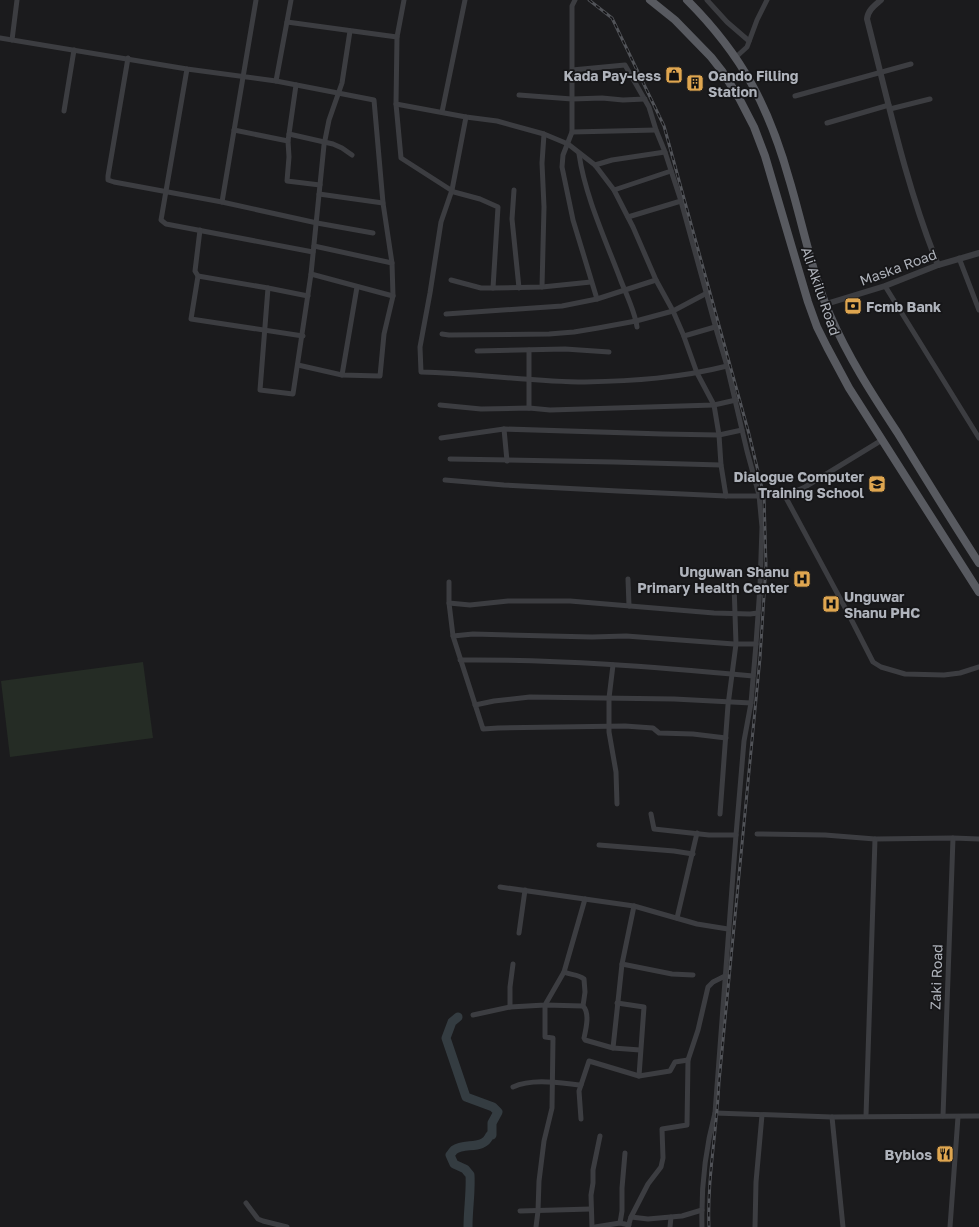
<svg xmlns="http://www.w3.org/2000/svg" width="979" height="1227" viewBox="0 0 979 1227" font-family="'Golos Text',sans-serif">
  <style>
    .green { fill: #252c25 }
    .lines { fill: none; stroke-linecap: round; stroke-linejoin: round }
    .river { stroke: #343c41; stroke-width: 9 }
    .minor { stroke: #3c3d41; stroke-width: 5 }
    .tertiary { stroke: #3c3d41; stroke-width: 6 }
    .primary { stroke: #585a60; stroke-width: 8 }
    .rail-casing { stroke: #515358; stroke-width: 3 }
    .rail { stroke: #161618; stroke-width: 1.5; stroke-dasharray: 4.5; stroke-linecap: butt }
    .labels { text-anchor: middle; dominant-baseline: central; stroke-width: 3.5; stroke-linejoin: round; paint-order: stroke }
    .poi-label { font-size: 14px; font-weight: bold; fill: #afb3bb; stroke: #161618; text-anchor: end }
    .street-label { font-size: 14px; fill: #afb3bb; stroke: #161618 }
  </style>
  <rect width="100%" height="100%" fill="#1b1b1d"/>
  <path class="green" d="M143,662L153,738L10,757L1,681Z"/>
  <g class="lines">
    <path class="river" d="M458,1017L452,1022L446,1038L466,1097L493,1107L498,1112L492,1123V1135H490C483,1151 465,1142 454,1150C452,1152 451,1154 450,1155L454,1164L465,1169L470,1175C471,1192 468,1209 468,1227"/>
    <g class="minor">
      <path d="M404,0L397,37L396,104L401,158L454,192L480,199L498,207L493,288"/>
      <path d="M575,0L572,6V132L563,155L562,167L573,220L597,299"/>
      <path d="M707,0L727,22L749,41"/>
      <path d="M287,22L397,37"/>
      <path d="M0,38L187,69L276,81L374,100L383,203L392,263L393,296L384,334L380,376L342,375L298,365"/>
      <path d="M12,40L17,0"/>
      <path d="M736,57L747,47L757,20L767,0"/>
      <path d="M128,58L108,176V180L114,182L222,202L317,223L373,233"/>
      <path d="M187,69L161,220L166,224L313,252"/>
      <path d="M572,70L625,65L649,107L656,130L665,152L681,201L717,332L727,366L747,451L759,495L762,527L760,586L756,644L751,703L744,741L736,835L715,1113C705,1150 701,1189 702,1227"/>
      <path d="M276,81L291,0"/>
      <path d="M296,85L288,141L289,157L287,181L320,185"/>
      <path d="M519,95L572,99L602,98L623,100L645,99"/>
      <path d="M795,96L911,64"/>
      <path d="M396,104L466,117L497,121L544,134L568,144L595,165L614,190L633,227L656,280L673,311L683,334L697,373L714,405L719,435L721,465L726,496"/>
      <path d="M890,109L930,99"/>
      <path d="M64,111L74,50"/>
      <path d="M442,112L465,0"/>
      <path d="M466,117L452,190L441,222L430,293L420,347L421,372C476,373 530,382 585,382C634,381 680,378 727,366"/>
      <path d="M827,123L889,105"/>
      <path d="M234,130L288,141"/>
      <path d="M572,132L656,130"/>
      <path d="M289,134L333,144L342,148L352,155"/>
      <path d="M579,154C585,196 606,241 621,281C627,296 635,312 637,327"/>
      <path d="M595,165L612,160L665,152"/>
      <path d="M514,190L512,219L519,288"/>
      <path d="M614,190L671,171"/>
      <path d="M319,194L383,203"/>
      <path d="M222,202L256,0"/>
      <path d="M628,217L681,201"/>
      <path d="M200,230L195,271L198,276L191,319L303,336"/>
      <path d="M314,246L392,263"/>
      <path d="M959,258L979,310"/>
      <path d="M311,274L393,296"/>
      <path d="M198,276L268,288L308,296"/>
      <path d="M451,280L481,288H493L542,287L591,282"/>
      <path d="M885,286L979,438"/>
      <path d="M542,287L544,207L542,163L544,134"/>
      <path d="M268,288L260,390L293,394L311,274L324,145L329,120L342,83L350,31"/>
      <path d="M446,314L562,306L597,299L656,280"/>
      <path d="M442,334L449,335L549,334L574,332L598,328L636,321L673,311L707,293"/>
      <path d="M684,336L715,327"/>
      <path d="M529,350V408"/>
      <path d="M477,351L565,349L609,352"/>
      <path d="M342,375L357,287"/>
      <path d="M440,405L481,409L529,408L550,410L714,405L736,400"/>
      <path d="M504,429L507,461"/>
      <path d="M441,438L504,429L663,434L719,435L742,430"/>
      <path d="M450,459L614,462L721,465"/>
      <path d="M445,480L504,485L618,491L726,496H785L805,487L882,440"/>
      <path d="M785,496L849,615L873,662L881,667L905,674L944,675L960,673L979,667"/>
      <path d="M628,579L629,606"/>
      <path d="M449,582V603L453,636L483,729L498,728L625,726L653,728L659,733L693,734L726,738"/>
      <path d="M449,603L470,605L508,601H570L714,613L750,614L758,613"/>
      <path d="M453,636L473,634L592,637L626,636L734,644H756"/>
      <path d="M460,660C558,659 656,667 753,676"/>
      <path d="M613,665L609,698V732L616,772L617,804"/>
      <path d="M475,705L494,701L530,697L674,699L751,703"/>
      <path d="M651,814L654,829L709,835H736"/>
      <path d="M720,814L728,705L736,644L734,584"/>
      <path d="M757,834L825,835L875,839L953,838L979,839"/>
      <path d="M599,845L674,851L693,854"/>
      <path d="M500,887L634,906L697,924L728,929"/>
      <path d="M585,899L564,972C570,975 578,974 584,979L585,992L583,1006C590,1013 586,1029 584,1038L585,1040L613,1048L640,1050"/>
      <path d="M677,918L697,833"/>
      <path d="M519,933L525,890"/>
      <path d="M622,964L672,974L693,975"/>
      <path d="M617,1003L644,1007L639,1076"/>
      <path d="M510,1007V987L513,964"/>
      <path d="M473,1015L510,1007L545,1005L564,972"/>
      <path d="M613,1048L622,964L634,906"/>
      <path d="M513,1087C533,1078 560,1083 581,1085"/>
      <path d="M715,1113L832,1117L979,1116"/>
      <path d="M866,1116L875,839"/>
      <path d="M943,1116L953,838"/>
      <path d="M832,1117L843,1227"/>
      <path d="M581,1119L579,1091L589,1061L639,1076L670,1071L675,1062L688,1060"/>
      <path d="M625,1153L622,1188V1211L620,1223L629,1225"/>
      <path d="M246,1203L258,1219L263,1221L287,1227"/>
      <path d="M520,1211L591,1209"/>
      <path d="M631,1217L648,1219L682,1216L702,1210"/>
      <path d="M536,1227L538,1211L539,1181L544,1141L552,1108L553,1038L545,1037V1005L583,1006"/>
      <path d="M592,1227L591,1195L593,1183V1170L600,1136"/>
      <path d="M595,1227L620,1223"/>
      <path d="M628,1227L631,1217L648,1184L661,1167L663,1158L662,1129L687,1125L688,1060L698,1030L708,987L713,982L725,976"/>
      <path d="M670,1227L671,1217"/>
      <path d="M755,1227L756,1182L762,1115"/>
      <path d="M950,1227L958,1117"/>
    </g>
    <g class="tertiary">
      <path d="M881,0C874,6 868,10 867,19C888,101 906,186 938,265"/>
      <path d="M826,304L885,286L938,265L979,253"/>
    </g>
    <g class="primary">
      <path d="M650,0L675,20L711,57L722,71L739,98L754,127L765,156L808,302L817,327L827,347L849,388L979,592"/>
      <path d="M687,0C743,56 769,107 790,182C803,226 812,273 830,315C848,357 872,394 897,432C924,476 951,520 979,563"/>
    </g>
    <defs>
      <path id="rail" d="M589,0L612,18L664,126L749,434L764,496L766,565L760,658L719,1082C717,1130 707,1178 709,1227"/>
    </defs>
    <use href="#rail" class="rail-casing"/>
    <use href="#rail" class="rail"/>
  </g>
  <defs>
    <symbol id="shop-square" viewBox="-11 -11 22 22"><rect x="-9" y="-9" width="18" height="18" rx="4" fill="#dfa650" stroke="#161618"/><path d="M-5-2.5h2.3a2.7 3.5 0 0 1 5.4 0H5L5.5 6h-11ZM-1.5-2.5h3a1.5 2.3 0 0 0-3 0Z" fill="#111"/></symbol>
    <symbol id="building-square" viewBox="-11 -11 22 22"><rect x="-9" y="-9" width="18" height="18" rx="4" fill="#dfa650" stroke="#161618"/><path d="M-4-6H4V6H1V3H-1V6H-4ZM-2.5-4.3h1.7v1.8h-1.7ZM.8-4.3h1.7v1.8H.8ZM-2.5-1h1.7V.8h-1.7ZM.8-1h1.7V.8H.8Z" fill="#111"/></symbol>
    <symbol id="bank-square" viewBox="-11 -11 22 22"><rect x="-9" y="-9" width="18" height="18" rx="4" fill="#dfa650" stroke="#161618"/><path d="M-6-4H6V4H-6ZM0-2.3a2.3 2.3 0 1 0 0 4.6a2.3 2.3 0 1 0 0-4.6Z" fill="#111"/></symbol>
    <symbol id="university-square" viewBox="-11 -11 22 22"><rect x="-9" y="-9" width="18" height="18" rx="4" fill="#dfa650" stroke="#161618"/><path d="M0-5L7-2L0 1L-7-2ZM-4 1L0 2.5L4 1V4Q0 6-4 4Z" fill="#111"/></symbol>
    <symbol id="hospital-square" viewBox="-11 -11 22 22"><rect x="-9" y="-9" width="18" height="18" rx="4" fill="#dfa650" stroke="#161618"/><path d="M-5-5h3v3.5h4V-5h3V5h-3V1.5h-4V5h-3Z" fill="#111"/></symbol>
    <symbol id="restaurant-square" viewBox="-11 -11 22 22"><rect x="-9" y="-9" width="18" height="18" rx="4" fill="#dfa650" stroke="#161618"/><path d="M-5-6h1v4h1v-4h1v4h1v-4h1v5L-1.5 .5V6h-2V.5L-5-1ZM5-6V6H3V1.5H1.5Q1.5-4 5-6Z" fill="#111"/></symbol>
  </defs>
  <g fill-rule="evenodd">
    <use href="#shop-square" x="664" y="65" width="20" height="20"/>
    <use href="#building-square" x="685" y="73" width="20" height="20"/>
    <use href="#bank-square" x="843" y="296" width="20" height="20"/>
    <use href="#university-square" x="867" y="474" width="20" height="20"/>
    <use href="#hospital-square" x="792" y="569" width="20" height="20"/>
    <use href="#hospital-square" x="821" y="594" width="20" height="20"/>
    <use href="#restaurant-square" x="935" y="1144" width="20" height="20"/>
  </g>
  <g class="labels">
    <g class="poi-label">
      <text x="661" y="75">Kada Pay-less</text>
      <text x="708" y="75" text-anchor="start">Oando Filling<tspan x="708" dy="16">Station</tspan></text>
      <text x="866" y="306" text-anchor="start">Fcmb Bank</text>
      <text x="864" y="476">Dialogue Computer<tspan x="864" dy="16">Training School</tspan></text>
      <text x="789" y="571">Unguwan Shanu<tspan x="789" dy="16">Primary Health Center</tspan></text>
      <text x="844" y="596" text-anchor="start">Unguwar<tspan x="844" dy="16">Shanu PHC</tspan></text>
      <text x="932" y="1154">Byblos</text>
    </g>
    <g class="street-label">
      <text transform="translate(898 267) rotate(-20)">Maska Road</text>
      <text transform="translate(821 291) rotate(71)">Ali Akilu Road</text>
      <text transform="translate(936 977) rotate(-88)">Zaki Road</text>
    </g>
  </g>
</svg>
